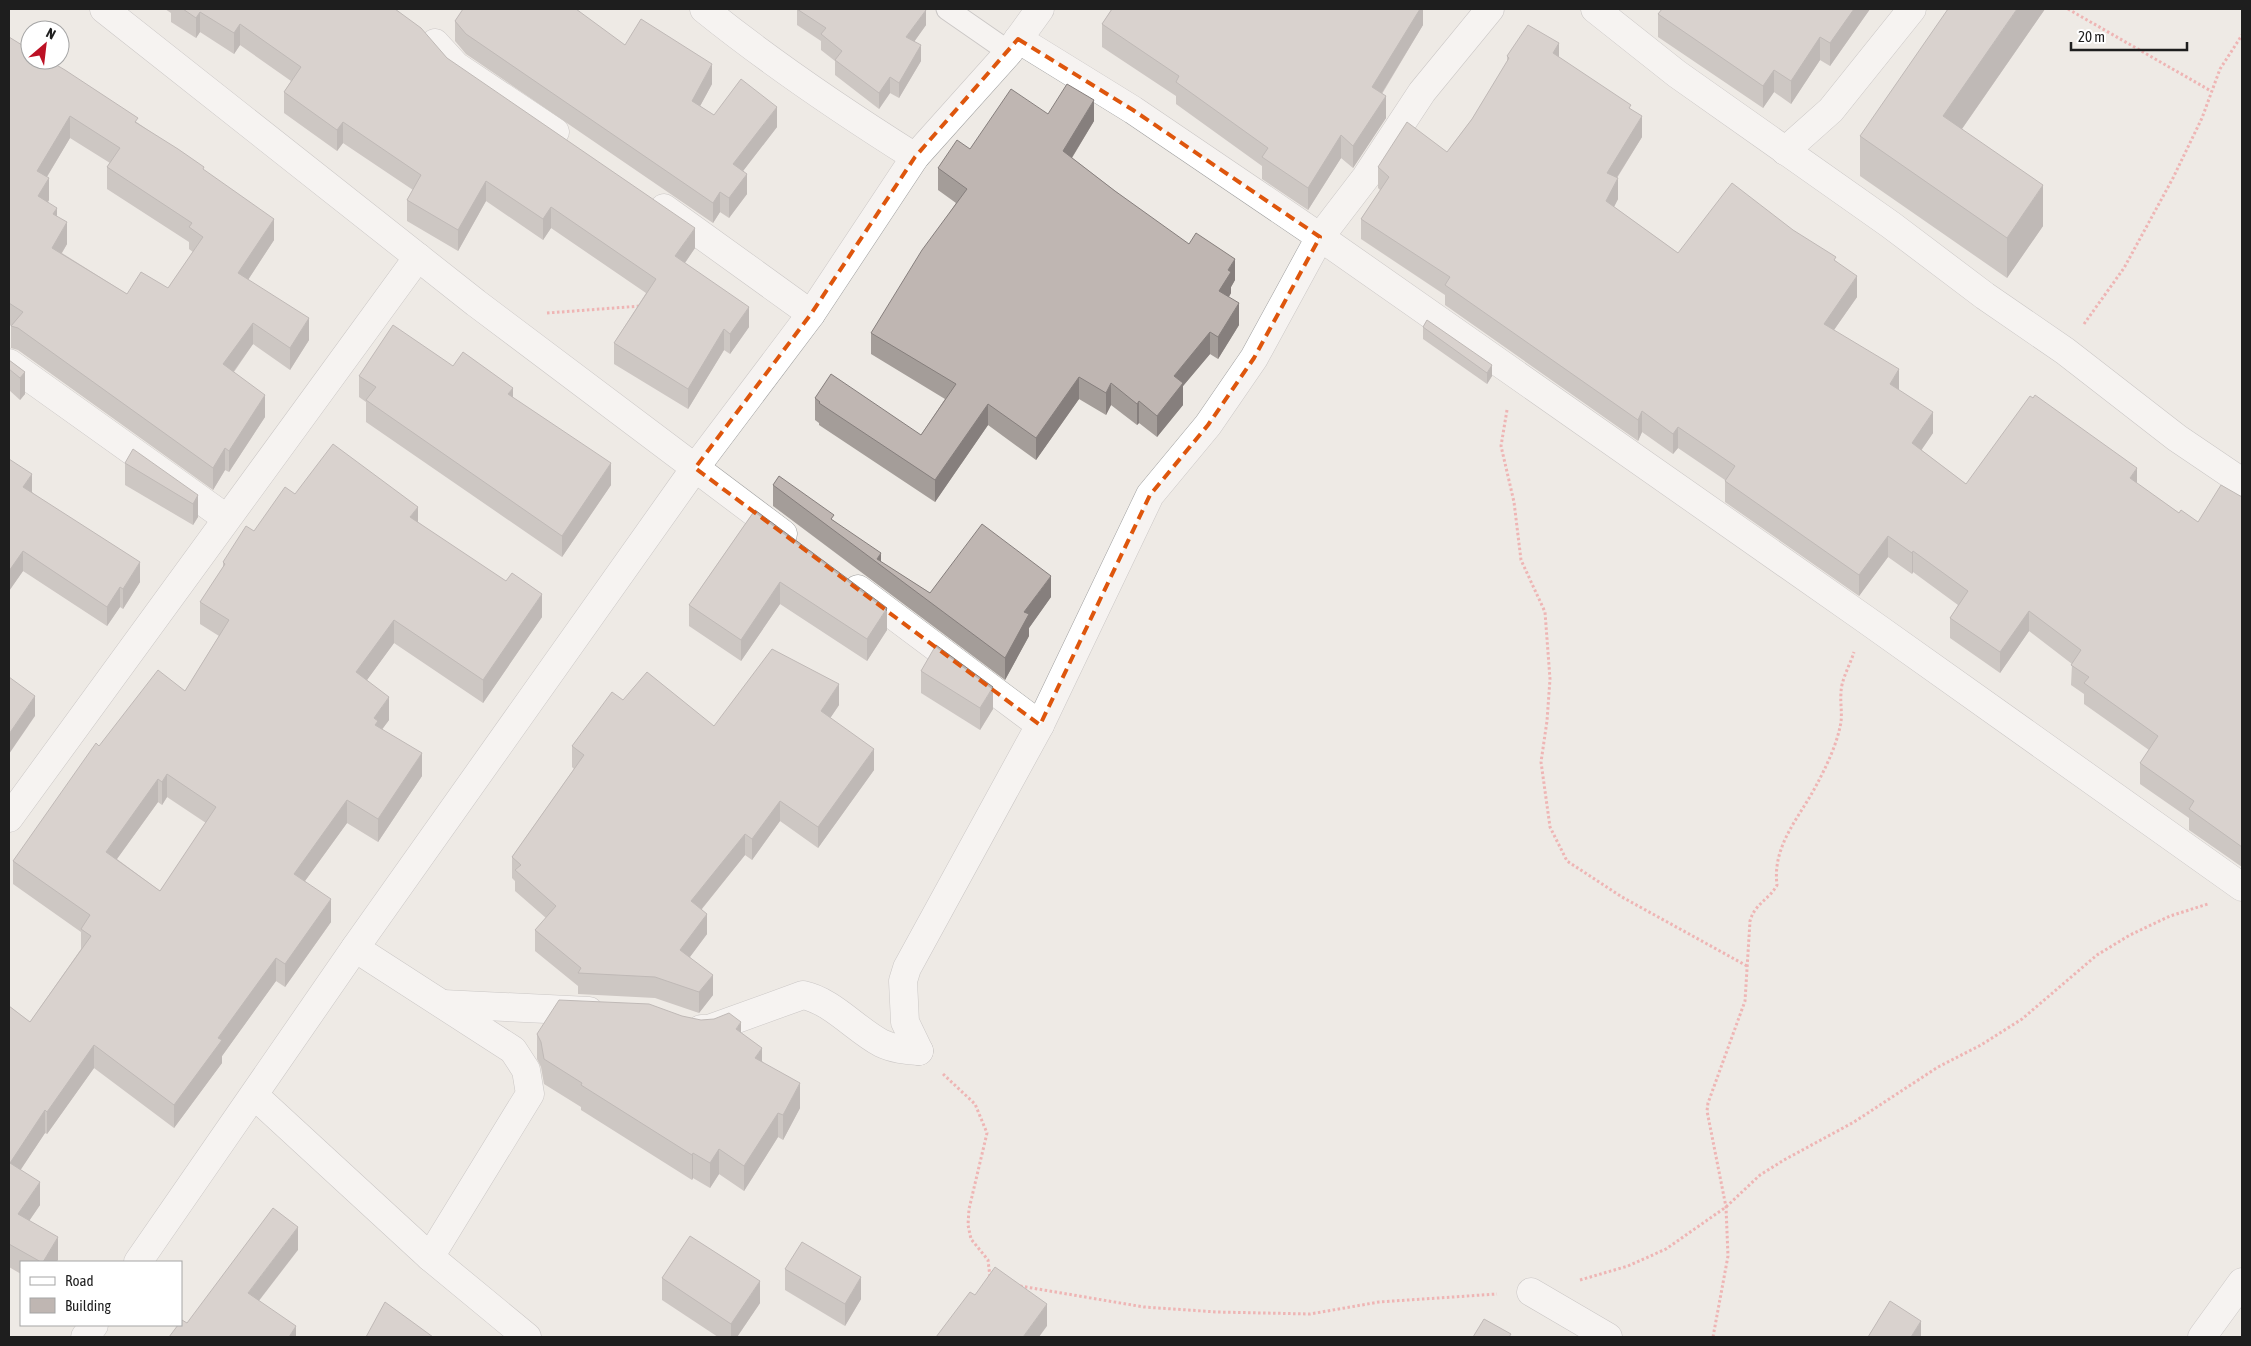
<svg xmlns="http://www.w3.org/2000/svg" width="2251" height="1346" viewBox="0 0 2251 1346" font-family="'Asap Condensed',sans-serif">
  <style>
    .lines { fill: none; stroke-linecap: round; stroke-linejoin: round }
    .lane-casing { stroke: #9f9f9f; stroke-width: 23 }
    .street-casing { stroke: #9f9f9f; stroke-width: 29 }
    .path { stroke: #ee7678; stroke-width: 3; stroke-dasharray: 2.5 2.5; stroke-linecap: butt }
    .lane { stroke: #fff; stroke-width: 21 }
    .street { stroke: #fff; stroke-width: 28 }
    .wall { fill: #a49d99; fill-rule: evenodd }
    .shaded-wall { fill: #867f7d }
    .building { fill: #bfb6b2; stroke: #867f7d; fill-rule: evenodd }
    .marked { fill: none; stroke: #de560d; stroke-width: 4; stroke-dasharray: 10 6; stroke-linejoin: round }
  </style>
  <rect width="100%" height="100%" fill="#eeeae5"/>
  <g class="lines">
    <defs>
      <path id="lane" d="M947,9L1009,52"/>
      <g id="street">
        <path d="M104,9L476,303L783,534"/>
        <path d="M704,9C771,63 842,111 915,157"/>
        <path d="M1595,9L1677,74L1891,225L1985,296L2065,351L2177,438L2242,482"/>
        <path d="M1018,39L1133,110L1320,237L1865,619L2242,887"/>
        <path d="M435,43L456,66L555,132"/>
        <path d="M1785,151L1831,110L1912,9"/>
        <path d="M664,208L811,314"/>
        <path d="M9,363L226,518"/>
        <path d="M858,589L1040,725"/>
        <path d="M9,818L418,257"/>
        <path d="M355,948L513,1050L526,1070L530,1094L430,1257"/>
        <path d="M443,1004L589,1011"/>
        <path d="M701,1029H709L803,995C832,1001 855,1029 881,1043C893,1049 906,1050 919,1051"/>
        <path d="M919,1051L905,1022L903,981L907,968L1040,725L1150,495L1208,425L1254,358L1320,237L1366,177L1422,92L1490,9"/>
        <path d="M255,1096L430,1257L527,1337"/>
        <path d="M138,1262L355,948L695,468L811,314L915,157L1009,52L1040,9"/>
        <path d="M1531,1292L1608,1337"/>
        <path d="M85,1337L94,1325"/>
        <path d="M2202,1337L2242,1282"/>
      </g>
    </defs>
    <use href="#lane" class="lane-casing"/>
    <use href="#street" class="street-casing"/>
    <g class="path">
      <path d="M2068,9L2211,91"/>
      <path d="M547,313L641,306"/>
      <path d="M2084,324L2124,268L2173,178L2202,118L2220,69L2242,35"/>
      <path d="M1507,410L1501,446L1514,502L1521,560L1545,612L1550,679L1547,721L1541,762L1550,827L1567,861L1622,897L1747,966"/>
      <path d="M943,1074L975,1104L987,1133L969,1209L968,1225L971,1239L988,1260L990,1277"/>
      <path d="M1580,1280L1628,1266L1666,1249L1726,1207L1760,1175L1784,1160L1854,1122L1938,1067L1981,1045L2022,1019L2097,955L2130,935L2170,916L2208,904"/>
      <path d="M1020,1286L1144,1307L1217,1312L1310,1314L1379,1302L1497,1294"/>
      <path d="M1713,1337L1728,1256L1726,1207L1707,1111L1708,1103L1745,1001L1750,921C1755,903 1769,900 1777,885C1772,845 1800,817 1817,784C1826,767 1836,746 1840,727C1843,715 1840,705 1841,693C1841,680 1850,665 1854,652"/>
    </g>
    <use href="#lane" class="lane"/>
    <use href="#street" class="street"/>
  </g>
  <g class="wall">
    <path d="M165,9H395L447,58L695,248L685,263L749,327L730,354L724,350L688,409L614,364V343L646,293L551,228L543,240L486,201L458,251L407,221V200L413,190L343,143L337,151L284,113V92L291,81L240,45L234,54L200,32L196,38L171,22V13Z"/>
    <path d="M797,9L926,25L914,42L921,61L899,98L890,93L879,109L835,75V61L821,50V41L797,25Z"/>
    <path d="M1109,9H1423V25L1382,94L1386,118L1353,168L1341,158L1308,210L1262,179V166L1176,104V96L1102,47V24L1111,10Z"/>
    <path d="M1662,9H1870L1830,66L1820,60L1791,104L1774,92L1763,108L1658,37V14Z"/>
    <path d="M2045,9L1962,129L2043,226L2007,278L1860,176V136Z"/>
    <path d="M455,21L625,45L712,84L700,106L714,115L777,127L743,171L747,194L729,218L720,212L713,223L466,54L455,41Z"/>
    <path d="M9,37L138,123L204,170L274,240L248,280L309,340L290,370L253,344L234,372L265,417L229,472L225,470L213,490L18,350L11,348V326L9,324ZM70,138L110,163L107,167V189L189,242V249L193,252L168,288L127,294L62,253L67,244L57,216L48,202L49,200L47,177Z"/>
    <path d="M1507,56L1559,58L1631,110L1642,137L1617,178L1618,199L1614,207L1678,253L1836,261L1857,297L1834,330L1899,390L1933,433L1921,450L1966,484H2137L2179,513L2198,522L2242,497V867L2189,830V818L2140,784V763L2149,750L2084,704V694L2071,685L2072,664L2029,631L2000,673L1950,638V618L1958,605L1913,572L1912,574L1888,557L1859,596L1725,502V480L1678,448L1673,454L1642,432L1638,441L1445,305V295L1361,239V219L1380,190L1378,188V167L1447,152L1472,119L1507,62Z"/>
    <path d="M1048,114L1094,121L1072,158L1115,191L1235,280L1231,287V293L1229,297L1239,325L1218,359L1210,354L1183,386V405L1157,437L1139,423L1137,425L1111,405L1106,415L1079,399L1036,460L988,425L935,502L819,425V423L815,420V398L921,435L945,399L871,354V333L956,203L938,190V168L970,149Z"/>
    <path d="M1427,320L1492,376L1487,384L1423,339V327Z"/>
    <path d="M9,360L25,372V394L20,400L9,390Z"/>
    <path d="M453,366L611,485L562,557L366,422V402L359,397V376Z"/>
    <path d="M9,459L32,492L140,582L123,609L120,607L107,626L23,571L9,591Z"/>
    <path d="M125,463L198,495V517L193,525L125,485Z"/>
    <path d="M773,485L834,521L881,562L930,593L1051,597L1029,628V636L1005,680L773,506Z"/>
    <path d="M295,494L418,522L542,617L483,703L394,643L367,680L389,720L382,729L422,776L378,842L347,823L305,881L331,922L285,987L276,981L222,1056V1063L174,1128L94,1068L47,1134L45,1133L20,1170L40,1205L29,1221L58,1260L56,1262H21V1274L9,1267V1006L30,1022L81,949V932L13,884V861L99,746L185,691L219,636L200,624V602L223,568V562L254,531ZM167,797L206,823L160,891L117,859L158,802L162,805Z"/>
    <path d="M755,510L887,630L867,661L780,604L741,661L689,626V605Z"/>
    <path d="M921,671L993,709L980,730L921,693Z"/>
    <path d="M623,700L714,726L839,705L830,718L874,770L818,848L780,821L752,860L745,855L702,909L707,934L690,957L713,995L699,1013L655,998L578,994V986L535,951V930L546,918L515,891V881L512,878V857L574,769L572,767V746Z"/>
    <path d="M682,1016L741,1033L762,1061L800,1108L783,1140L778,1137L744,1191L719,1174L710,1188L693,1178L692,1180L581,1110V1107L544,1084L541,1067L537,1059V1034Z"/>
    <path d="M785,1269L861,1299L845,1326L785,1290Z"/>
    <path d="M662,1278L760,1303L737,1337H718L662,1300Z"/>
  </g>
  <g class="shaded-wall">
    <path d="M1420,9H1423V25L1372,109V87Z"/>
    <path d="M1854,9H1870L1830,66V43Z"/>
    <path d="M2017,9H2045L1943,156V116Z"/>
    <path d="M926,10V25L906,53V37Z"/>
    <path d="M200,12V32L196,38V18Z"/>
    <path d="M240,24V45L234,54V33Z"/>
    <path d="M1820,37V60L1791,104V81Z"/>
    <path d="M1559,43V64L1553,53Z"/>
    <path d="M921,45V61L899,98V83Z"/>
    <path d="M712,64V84L692,121V101Z"/>
    <path d="M1774,70V92L1763,108V86Z"/>
    <path d="M890,77V93L879,109V93Z"/>
    <path d="M1386,96V118L1353,168V146Z"/>
    <path d="M1094,100V121L1063,172V151Z"/>
    <path d="M777,107V127L733,184V164Z"/>
    <path d="M70,116V138L37,193V171Z"/>
    <path d="M1642,116V137L1607,193V173Z"/>
    <path d="M343,122V143L337,151V130Z"/>
    <path d="M1341,135V158L1308,210V188Z"/>
    <path d="M747,174V194L729,218V198Z"/>
    <path d="M49,178V200L38,218V196Z"/>
    <path d="M1618,178V199L1606,222V201Z"/>
    <path d="M486,181V201L458,251V230Z"/>
    <path d="M2043,185V226L2007,278V238Z"/>
    <path d="M720,192V212L713,223V203Z"/>
    <path d="M551,207V228L543,240V219Z"/>
    <path d="M57,208V229L53,214Z"/>
    <path d="M274,219V240L238,295V273Z"/>
    <path d="M67,222V244L52,269V248Z"/>
    <path d="M695,228V248L675,277V256Z"/>
    <path d="M1235,259V280L1231,287V293L1219,313V291L1228,270Z"/>
    <path d="M1857,276V297L1824,344V324Z"/>
    <path d="M1239,303V325L1218,359V337Z"/>
    <path d="M749,307V327L730,354V334Z"/>
    <path d="M309,318V340L290,370V348Z"/>
    <path d="M253,323V344L223,386V364Z"/>
    <path d="M724,329V350L688,409V389Z"/>
    <path d="M1210,332V354L1183,386V405L1157,437V416L1174,376Z"/>
    <path d="M1492,365V376L1487,384V373Z"/>
    <path d="M1899,369V390L1890,384Z"/>
    <path d="M25,372V394L20,400V378Z"/>
    <path d="M1079,377V399L1036,460V438Z"/>
    <path d="M1111,383V405L1106,415V393Z"/>
    <path d="M513,388V409L508,394Z"/>
    <path d="M265,395V417L229,472V451Z"/>
    <path d="M1139,401V423L1137,425V404Z"/>
    <path d="M988,404V425L935,502V480Z"/>
    <path d="M1642,411V432L1638,441V420Z"/>
    <path d="M1933,412V433L1912,464V443Z"/>
    <path d="M1678,427V448L1673,454V434Z"/>
    <path d="M225,448V470L213,490V468Z"/>
    <path d="M611,463V485L562,557V536Z"/>
    <path d="M2137,468V489L2130,478Z"/>
    <path d="M32,474V494L23,487Z"/>
    <path d="M198,495V517L193,525V504Z"/>
    <path d="M418,507V529L410,517Z"/>
    <path d="M1888,536V557L1859,596V575Z"/>
    <path d="M23,551V571L9,591V571Z"/>
    <path d="M1913,551V572L1912,574V553Z"/>
    <path d="M881,553V566L877,559Z"/>
    <path d="M140,562V582L123,609V589Z"/>
    <path d="M1051,576V597L1029,628V636L1005,680V658L1024,612Z"/>
    <path d="M780,582V604L741,661V640Z"/>
    <path d="M120,587V607L107,626V607Z"/>
    <path d="M542,594V617L483,703V680Z"/>
    <path d="M887,608V630L867,661V639Z"/>
    <path d="M2029,611V631L2000,673V652Z"/>
    <path d="M394,620V643L356,695V672Z"/>
    <path d="M839,684V705L821,732V711Z"/>
    <path d="M993,687V709L980,730V708Z"/>
    <path d="M35,696V716L9,754V734Z"/>
    <path d="M389,697V720L378,735L374,718Z"/>
    <path d="M874,749V770L818,848V827Z"/>
    <path d="M422,753V776L378,842V819Z"/>
    <path d="M167,774V797L162,805V782Z"/>
    <path d="M158,779V802L106,874V852Z"/>
    <path d="M347,800V823L294,896V874Z"/>
    <path d="M780,801V821L752,860V839Z"/>
    <path d="M745,834V855L691,922V901Z"/>
    <path d="M331,899V922L285,987V964Z"/>
    <path d="M707,914V934L680,970V950Z"/>
    <path d="M276,958V981L222,1056V1063L174,1128V1105L218,1038Z"/>
    <path d="M713,975V995L699,1013V992Z"/>
    <path d="M741,1022V1047L736,1029Z"/>
    <path d="M94,1045V1068L47,1134V1112Z"/>
    <path d="M762,1048V1073L755,1058Z"/>
    <path d="M800,1083V1108L783,1140V1115Z"/>
    <path d="M45,1110V1133L10,1186V1163Z"/>
    <path d="M778,1113V1137L744,1191V1166Z"/>
    <path d="M719,1149V1174L710,1188V1163Z"/>
    <path d="M693,1153V1178L692,1180V1155Z"/>
    <path d="M40,1182V1205L18,1237V1214Z"/>
    <path d="M298,1227V1250L248,1315V1293Z"/>
    <path d="M58,1237V1260L56,1262H43Z"/>
    <path d="M861,1277V1299L845,1326V1304Z"/>
    <path d="M760,1281V1303L737,1337H731V1324Z"/>
    <path d="M1047,1304V1326L1039,1337H1023Z"/>
    <path d="M1921,1321V1337H1911Z"/>
    <path d="M296,1326V1337H289Z"/>
  </g>
  <g class="building">
    <path d="M183,9H395L421,28L447,58L695,228L675,256L749,307L730,334L724,329L688,389L614,343L656,279L551,207L543,219L486,181L458,230L407,200L421,175L343,122L337,130L284,92L301,67L240,24L234,33L200,12L196,18Z"/>
    <path d="M463,9H576L625,45L641,19L712,64L692,101L714,115L741,79L777,107L733,164L747,174L729,198L720,192L713,203L466,34L455,21Z"/>
    <path d="M797,9H925L926,10L906,37L921,45L899,83L890,77L879,93L835,60L842,51L821,34L826,28Z"/>
    <path d="M1112,9H1420L1372,87L1386,96L1353,146L1341,135L1308,188L1262,157L1268,148L1176,82L1179,76L1102,24Z"/>
    <path d="M1662,9H1854L1830,43L1820,37L1791,81L1774,70L1763,86L1658,14Z"/>
    <path d="M1948,9H2017L1943,116L2043,185L2007,238L1860,136Z"/>
    <path d="M1528,25L1559,43L1553,53L1631,105L1629,108L1642,116L1607,173L1618,178L1606,201L1678,253L1732,183L1793,230L1836,257L1834,260L1857,276L1824,324L1899,369L1890,384L1933,412L1912,443L1966,484L2030,396L2033,398L2035,395L2137,468L2130,478L2179,513L2181,510L2198,522L2221,485L2242,497V847L2189,809L2194,801L2140,763L2158,736L2084,683L2089,677L2071,665L2081,650L2029,611L2000,652L1950,618L1968,591L1913,551L1912,553L1888,536L1859,575L1725,481L1735,466L1678,427L1673,434L1642,411L1638,420L1445,285L1450,277L1361,219L1389,177L1378,167L1407,122L1447,152L1472,119L1509,58L1507,56Z"/>
    <path d="M9,37L30,50V60H48L65,70L138,118L135,122L178,149L204,167L203,169L274,219L238,273L309,318L290,348L253,323L223,364L265,395L229,451L225,448L213,468L18,328L11,326L23,312L9,303ZM70,116L120,148L107,167L192,223L189,227L203,237L168,288L141,272L127,294L52,248L67,222L53,214L57,208L38,196L49,178L37,171Z"/>
    <path d="M1067,84L1094,100L1063,151L1115,191L1189,244L1196,233L1235,259L1228,270L1231,272L1219,291L1239,303L1218,337L1210,332L1174,376L1183,383L1157,416L1139,401L1137,404L1111,383L1106,393L1079,377L1036,438L988,404L935,480L819,403L820,402L815,398L831,374L921,435L956,384L871,333L922,250L967,189L938,168L957,140L970,149L1011,89L1048,114Z"/>
    <path d="M1427,320L1492,365L1487,373L1423,327Z"/>
    <path d="M393,325L453,366L463,352L513,388L508,394L611,463L562,536L366,400L376,387L359,376Z"/>
    <path d="M9,360L25,372L20,378L9,369Z"/>
    <path d="M333,444L418,507L410,517L506,581L512,573L542,594L483,680L394,620L356,672L389,697L374,718L378,721L375,725L422,753L378,819L347,800L294,874L331,899L285,964L276,958L218,1038L222,1040L174,1105L94,1045L47,1112L45,1110L10,1163L40,1182L18,1214L58,1237L43,1262H41L9,1244V1006L30,1022L91,936L81,929L90,915L13,861L96,743L99,746L158,670L185,691L229,620L200,602L225,564L223,562L246,526L254,531L285,487L295,494ZM167,774L216,807L160,891L106,852L158,779L162,782Z"/>
    <path d="M133,449L198,495L193,504L125,463Z"/>
    <path d="M9,459L32,474L23,487L140,562L123,589L120,587L107,607L23,551L9,571Z"/>
    <path d="M779,476L834,515L831,519L881,553L877,559L930,593L982,524L1051,576L1024,612L1029,614L1005,658L773,485Z"/>
    <path d="M755,510L887,608L867,639L780,582L741,640L689,605Z"/>
    <path d="M936,645L993,687L980,708L921,671Z"/>
    <path d="M772,649L839,684L821,711L874,749L818,827L780,801L752,839L745,834L691,901L707,914L680,950L713,975L699,992L655,977L578,973L581,968L535,930L556,906L515,870L521,865L512,857L584,755L572,746L612,692L623,700L647,672L714,726Z"/>
    <path d="M9,677L35,696L9,734Z"/>
    <path d="M559,1000L649,1004L682,1016L701,1020L714,1019L729,1013L741,1022L736,1029L762,1048L755,1058L800,1083L783,1115L778,1113L744,1166L719,1149L710,1163L693,1153L692,1155L581,1085L582,1083L544,1059L541,1042L537,1034Z"/>
    <path d="M273,1208L298,1227L248,1293L296,1326L289,1337H169L178,1325H181V1321L182,1320L187,1323Z"/>
    <path d="M690,1236L760,1281L731,1324L662,1278Z"/>
    <path d="M802,1242L861,1277L845,1304L785,1269Z"/>
    <path d="M995,1267L1047,1304L1023,1337H936L970,1292L975,1295Z"/>
    <path d="M1890,1301L1921,1321L1911,1337H1868Z"/>
    <path d="M385,1302L433,1337H366Z"/>
    <path d="M1484,1319L1511,1334L1509,1337H1473Z"/>
  </g>
  <path d="M0 0H2251V1346H0ZM1018,39L1133,110L1320,237L1254,358L1208,425L1150,495L1040,725L695,468L811,314L915,157Z" fill="#eeeae5" fill-opacity=".55" fill-rule="evenodd"/>
  <path class="marked" d="M1018,39L1133,110L1320,237L1254,358L1208,425L1150,495L1040,725L695,468L811,314L915,157Z"/>
  <rect width="2251" height="1346" fill="none" stroke="#1e1e1e" stroke-width="20"/>
  <rect x="20" y="1261" width="162" height="65" fill="#ffffff" stroke="#a5a5a5"/>
  <rect x="30" y="1277" width="25" height="8" fill="#ffffff" stroke="#a5a5a5"/>
  <text x="65" y="1286" font-size="15" fill="#1e1e1e">Road</text>
  <rect x="30" y="1298" width="25" height="15" fill="#bfb6b2" stroke="#a5a5a5"/>
  <text x="65" y="1311" font-size="15" fill="#1e1e1e">Building</text>
  <g transform="translate(45 45) rotate(28)"><circle r="24" fill="#ffffff" stroke="#a5a5a5"/>
  <path d="M0-4L9 19L0 12L-9 19Z" fill="#bc1124"/>
  <text y="-8" font-size="14" font-weight="bold" text-anchor="middle" fill="#1e1e1e">N</text>
  </g>
  <path d="M2071 42v8h116v-8" fill="none" stroke="#1e1e1e" stroke-width="2.5"/>
  <text x="2078" y="42" font-size="15" fill="#1e1e1e" stroke="#ffffff" stroke-width="4" paint-order="stroke">20 m</text>
</svg>
